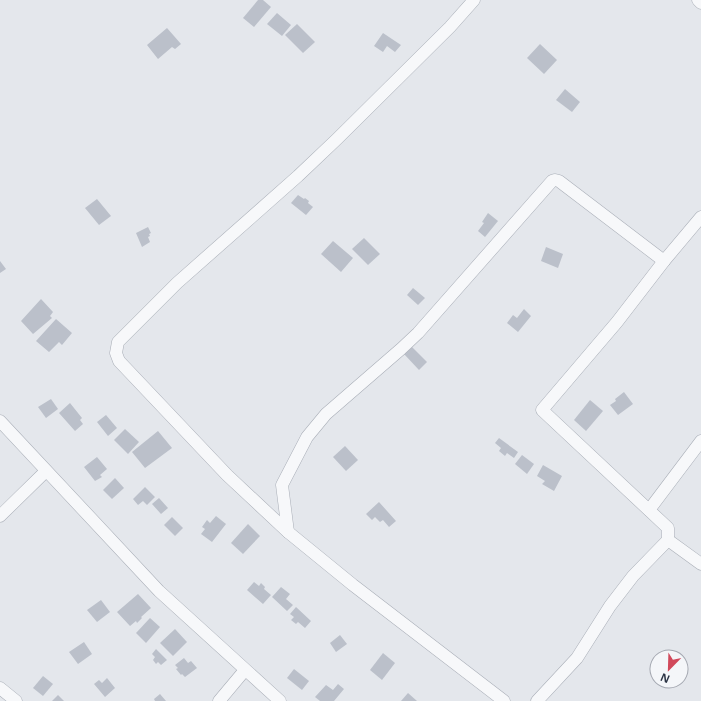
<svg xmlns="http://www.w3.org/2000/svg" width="701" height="701" viewBox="0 0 701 701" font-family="'Open Sans',sans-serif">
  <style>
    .building { fill: #bbc0ca }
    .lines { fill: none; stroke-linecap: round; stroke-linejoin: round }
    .minor-casing { stroke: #a9aeb7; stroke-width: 13 }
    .minor { stroke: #f7f8fa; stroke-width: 12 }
  </style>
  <rect width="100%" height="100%" fill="#e4e7ec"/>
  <g class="building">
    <path d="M258,0H263L271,7L254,27L243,18Z"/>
    <path d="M277,13L291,25L282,36L267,24Z"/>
    <path d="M297,24L315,42L303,53L285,35Z"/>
    <path d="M167,28L181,44L175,49L172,47L158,59L147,45Z"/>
    <path d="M383,33L401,45L395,52L387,46L383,52L374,46Z"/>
    <path d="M540,44L557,60L544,74L527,58Z"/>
    <path d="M565,89L580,102L572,112L556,100Z"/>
    <path d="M298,195L304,199L305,198L309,201L308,203L313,207L306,215L291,203Z"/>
    <path d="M97,199L111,216L99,225L85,208Z"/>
    <path d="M488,213L498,221L485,237L478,231L484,223L482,222Z"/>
    <path d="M148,227L151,233L149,234L150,236L148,237L150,242L142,247L136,233Z"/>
    <path d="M364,238L380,254L368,265L352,249Z"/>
    <path d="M333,241L353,258L341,272L321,254Z"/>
    <path d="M546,247L563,254L558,268L541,261Z"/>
    <path d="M0,261L6,269L0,273Z"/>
    <path d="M413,288L425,298L418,305L407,295Z"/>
    <path d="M41,299L53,312L50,316L52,318L33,334L21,321Z"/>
    <path d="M524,309L531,316L518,332L507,323L513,315L517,318Z"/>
    <path d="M56,319L72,333L62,345L59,342L49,352L36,341Z"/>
    <path d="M412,347L427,362L419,370L404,354Z"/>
    <path d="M624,392L633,404L618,415L610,405L616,401L615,399Z"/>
    <path d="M51,399L58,409L46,418L38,407Z"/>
    <path d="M590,400L603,411L586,431L574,420Z"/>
    <path d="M70,403L82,418L80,420L83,424L75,431L59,413Z"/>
    <path d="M106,415L117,428L108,436L97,422Z"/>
    <path d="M125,429L139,442L128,454L114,440Z"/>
    <path d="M158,431L172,448L145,468L132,452Z"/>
    <path d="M499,438L518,452L514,458L507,453L505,456L499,451L501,448L495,443Z"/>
    <path d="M345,446L358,460L346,471L333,457Z"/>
    <path d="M522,455L534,464L527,474L515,464Z"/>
    <path d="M97,457L107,469L100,475L102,477L95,481L84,467Z"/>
    <path d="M543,465L562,476L554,491L542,484L545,481L537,476Z"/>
    <path d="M115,478L124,488L112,499L103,490Z"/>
    <path d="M145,487L155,497L147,505L143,501L138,505L133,499Z"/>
    <path d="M159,498L168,508L161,514L152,504Z"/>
    <path d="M379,502L396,521L389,527L383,520L380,522L375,517L372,520L366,514Z"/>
    <path d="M216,516L226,524L212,542L201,534L205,529L202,527L207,520L210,523Z"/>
    <path d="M172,517L183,528L175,536L164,525Z"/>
    <path d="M248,524L260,536L243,554L231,543Z"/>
    <path d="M254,582L259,586L261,583L265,587L264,589L271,595L263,604L247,590Z"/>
    <path d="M281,587L290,594L286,599L293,605L287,611L272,597Z"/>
    <path d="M138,594L151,608L141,617L142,618L137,623L136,621L130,626L117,612Z"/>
    <path d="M101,600L110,612L97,622L87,610Z"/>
    <path d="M296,607L311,621L305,628L298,622L296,624L291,620L294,617L290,614Z"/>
    <path d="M150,618L160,627L146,643L136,633Z"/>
    <path d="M175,629L187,642L173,656L160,643Z"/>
    <path d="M340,635L347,644L336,652L330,643Z"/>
    <path d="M84,642L92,654L78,664L69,652Z"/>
    <path d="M156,649L167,660L161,665L158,662L156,664L153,660L155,657L152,654Z"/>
    <path d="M383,653L395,663L382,680L370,670Z"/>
    <path d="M184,658L188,663L191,661L197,668L185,677L182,674L181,675L176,669L178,668L175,665Z"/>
    <path d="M294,669L309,681L302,690L287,678Z"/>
    <path d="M43,676L53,684L43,696L33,688Z"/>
    <path d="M107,678L115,688L105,697L94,684L99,680L102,683Z"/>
    <path d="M338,684L344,689L334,701H320L315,697L326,685L333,690Z"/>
    <path d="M408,693L417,701H401Z"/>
    <path d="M160,694L166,701H155L154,699Z"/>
    <path d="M58,695L64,701H52Z"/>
  </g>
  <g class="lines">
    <defs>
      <g id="minor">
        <path d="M474,0L450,27L337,139L298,176L177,283L118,342L116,353L119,361L227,475L288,532L353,585L504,701"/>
        <path d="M698,0L701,3"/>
        <path d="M0,421L159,591L280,701"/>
        <path d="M649,510L701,441"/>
        <path d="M0,516L46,471"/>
        <path d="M288,532L282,485L307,437L326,414L401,349L418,333L552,181L555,180L559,181L664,261"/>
        <path d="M668,540L701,564"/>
        <path d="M0,688L16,701"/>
        <path d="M219,701L245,670"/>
        <path d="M537,701L577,658L610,606L633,576L668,540V528L542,410L617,322L664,261L701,217"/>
      </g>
    </defs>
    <use href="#minor" class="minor-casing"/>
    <use href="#minor" class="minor"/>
  </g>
  <g transform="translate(669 669) rotate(203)"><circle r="19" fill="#f4f6f9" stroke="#a4a8b1"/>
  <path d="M0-3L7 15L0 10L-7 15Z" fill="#d1495b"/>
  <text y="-6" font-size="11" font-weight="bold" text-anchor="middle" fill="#2b3445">N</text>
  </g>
</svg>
